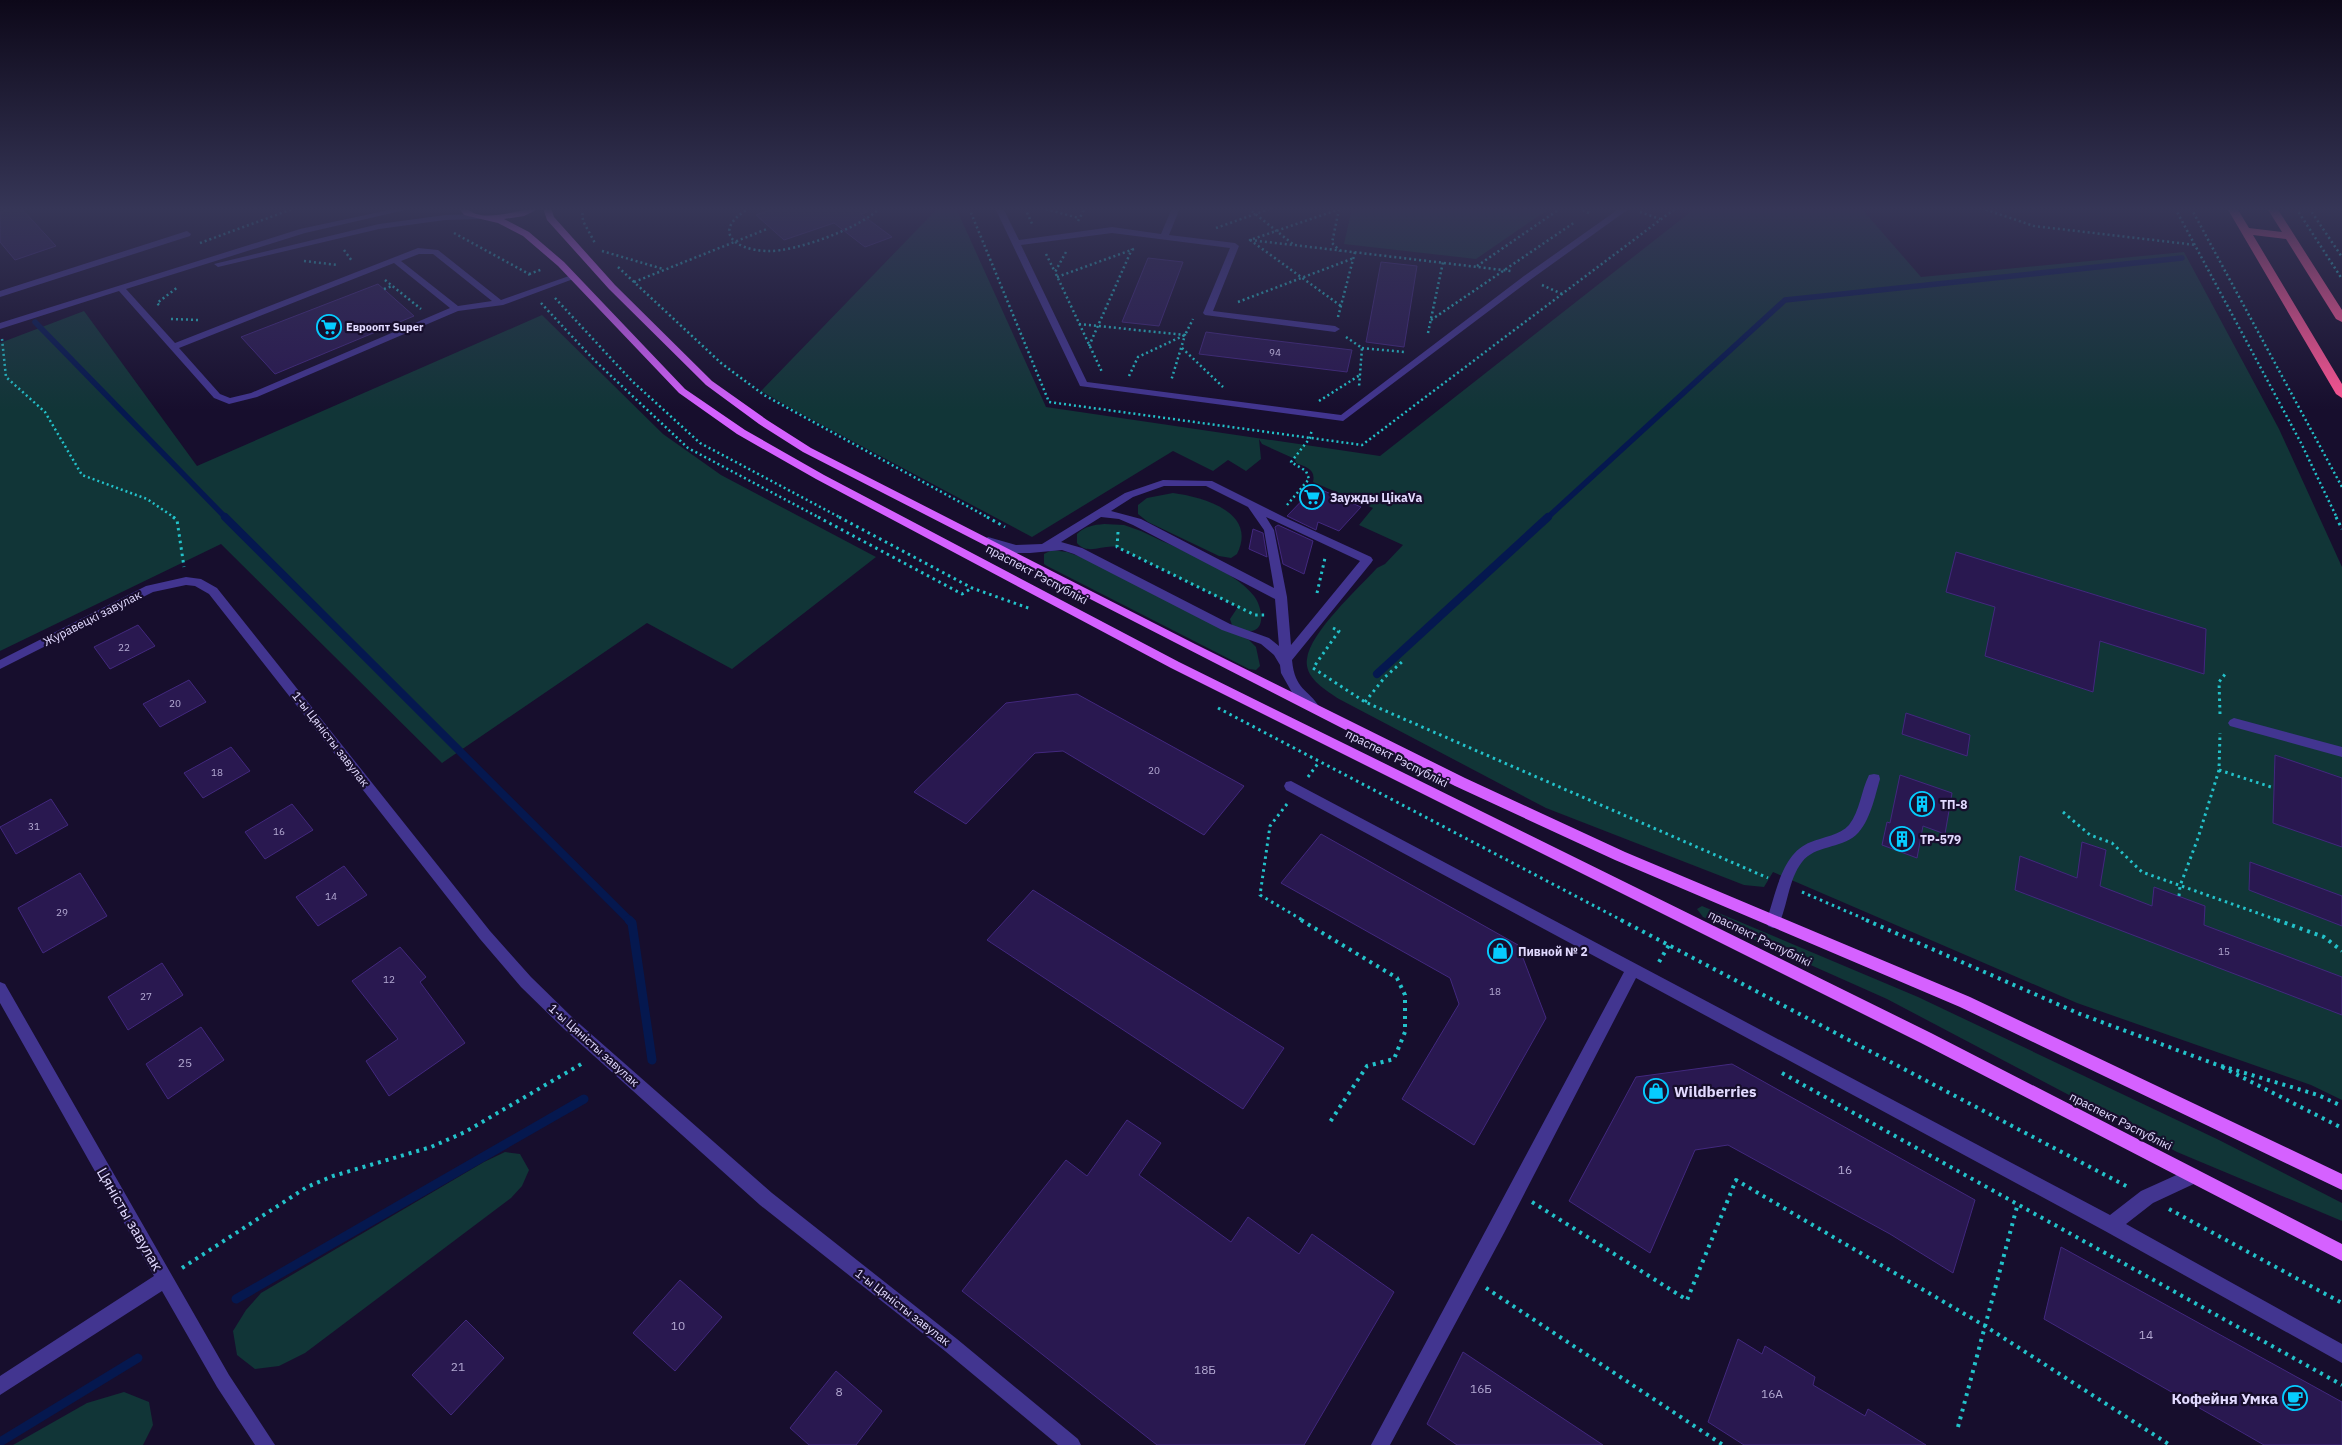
<svg xmlns="http://www.w3.org/2000/svg" width="2342" height="1445" viewBox="0 0 2342 1445" font-family="'IBM Plex Sans',sans-serif">
  <style>
    .green { fill: #113537 }
    .lines { fill: none; stroke-linecap: round; stroke-linejoin: round }
    .stream-far2 { stroke: #05184f; stroke-width: 5.5 }
    .stream-far1 { stroke: #05184f; stroke-width: 8 }
    .stream { stroke: #05184f; stroke-width: 9 }
    .building { fill: #291850; stroke: #42287e }
    .path-far2 { stroke: #23c2ca; stroke-width: 2.5; stroke-dasharray: 2 3; stroke-linecap: butt }
    .path-far1 { stroke: #23c2ca; stroke-width: 3; stroke-dasharray: 2.5 4; stroke-linecap: butt }
    .path { stroke: #23c2ca; stroke-width: 4; stroke-dasharray: 3 5; stroke-linecap: butt }
    .minor { fill: #423590; fill-rule: evenodd }
    .major { fill: #d561ff; fill-rule: evenodd }
    .highway { fill: #ff5594; fill-rule: evenodd }
    .labels { text-anchor: middle; dominant-baseline: central; stroke-width: 4.5; stroke-linejoin: round; paint-order: stroke }
    .number-label { font-size: 10px; fill: #b4aad3 }
    .far-poi-label { font-size: 11px; font-weight: bold; fill: #e2daff; stroke: #170e2d; text-anchor: start }
    .poi-label { font-size: 12px; font-weight: bold; fill: #e2daff; stroke: #170e2d; text-anchor: start }
    .street-label { font-size: 12px; fill: #e2daff; stroke: #170e2d }
    .near-number-label { font-size: 12px; fill: #b4aad3 }
    .near-poi-label { font-size: 15px; font-weight: bold; fill: #e2daff; stroke: #170e2d; text-anchor: start }
    .near-street-label { font-size: 15px; fill: #e2daff; stroke: #170e2d }
  </style>
  <rect width="100%" height="100%" fill="#170e2d"/>
  <g class="green">
    <path d="M938,208H956L1046,407L1380,456L1693,210L1861,208L1921,277L2184,252L2279,429L2342,567V1100L2311,1085L2077,1003L1773,872L1764,887L1744,885L1546,808L1339,699C1326,690 1304,678 1307,659C1310,632 1359,588 1377,568L1385,564L1403,545L1359,525L1373,508L1313,482C1316,469 1306,467 1296,463L1295,459L1262,444L1259,439L1261,459L1246,471L1228,460L1213,471L1173,451L1032,537L794,410L761,391Z"/>
    <path d="M1352,208H1550L1476,259L1344,244Z"/>
    <path d="M84,311L197,466L542,315L663,434L721,475L876,557L732,669L647,623L442,763L221,544L0,651V343Z"/>
    <path d="M1173,493C1203,497 1258,512 1237,554L1231,558L1219,556L1148,522L1138,514V505L1147,498Z"/>
    <path d="M1104,524L1124,525L1141,531C1173,547 1233,569 1254,596C1262,606 1268,634 1246,631C1242,630 1236,627 1232,625L1230,619L1238,607L1117,547C1103,544 1088,556 1077,543V534C1085,526 1094,525 1104,524Z"/>
    <path d="M1052,550L1067,552L1084,558L1249,640L1256,647L1260,666L1256,670L1249,669L1047,566L1044,564V554Z"/>
    <path d="M1702,906L1918,997L2219,1140L2342,1203V1221L2177,1152L1887,999L1703,917L1697,909Z"/>
    <path d="M505,1152L520,1154L529,1170L522,1186L511,1198L305,1353L279,1366L255,1369L237,1355L233,1331L246,1310L261,1293L484,1162Z"/>
    <path d="M124,1392L149,1402L153,1425L143,1445H13L87,1403Z"/>
  </g>
  <g class="lines">
    <g class="stream-far2">
      <path d="M35,322L226,518"/>
      <path d="M1547,518L1785,300L2182,258"/>
    </g>
    <g class="stream-far1">
      <path d="M225,517L630,921"/>
      <path d="M1377,674L1548,517"/>
    </g>
    <g class="stream">
      <path d="M629,920L632,923L652,1060"/>
      <path d="M236,1299L584,1099"/>
      <path d="M0,1442L138,1358"/>
    </g>
  </g>
  <g class="building">
    <path d="M12,208H21L56,246L15,260L0,242V212Z"/>
    <path d="M776,208H867V212L861,214L892,237L865,247L834,223L784,240L756,215Z"/>
    <path d="M1148,258L1183,262L1159,326L1122,322Z"/>
    <path d="M1381,262L1417,266L1404,347L1366,342Z"/>
    <path d="M378,284L414,316L275,374L241,337Z"/>
    <path d="M1206,332L1244,337L1352,350L1347,372L1199,354Z"/>
    <path d="M1315,487L1361,507L1339,531L1318,522L1316,530L1287,516Z"/>
    <path d="M1278,525L1313,541L1304,574L1283,564L1275,527Z"/>
    <path d="M1253,529L1263,533L1267,557L1249,549Z"/>
    <path d="M1956,552L2206,629L2204,674L2100,641L2093,692L1985,656L1995,607L1946,592Z"/>
    <path d="M138,625L155,646L110,669L94,647Z"/>
    <path d="M189,680L206,702L160,727L143,704Z"/>
    <path d="M1077,694L1244,786L1204,835L1063,751L1035,753L966,824L914,792L1006,703Z"/>
    <path d="M1906,713L1970,735L1967,756L1902,734Z"/>
    <path d="M231,747L250,771L203,798L184,773Z"/>
    <path d="M2275,755L2342,778V847L2273,823Z"/>
    <path d="M1900,775L1952,793L1945,834L1923,826L1917,858L1882,845L1887,822L1890,823Z"/>
    <path d="M51,799L68,825L16,854L0,827Z"/>
    <path d="M292,804L313,830L265,859L245,832Z"/>
    <path d="M1321,834L1518,945L1546,1018L1474,1145L1402,1099L1459,1004L1450,978L1281,883Z"/>
    <path d="M2082,842L2106,850L2100,886L2152,906L2154,887L2205,906L2204,925L2342,977V1015L2015,890L2020,856L2077,878Z"/>
    <path d="M2250,862L2342,896V926L2249,890Z"/>
    <path d="M344,866L367,895L318,926L296,897Z"/>
    <path d="M80,873L107,916L43,953L18,908Z"/>
    <path d="M1033,890L1284,1048L1243,1109L987,940Z"/>
    <path d="M400,947L426,977L420,982L465,1043L389,1096L366,1061L398,1039L352,981Z"/>
    <path d="M162,963L183,995L128,1030L108,997Z"/>
    <path d="M201,1027L224,1060L168,1099L146,1064Z"/>
    <path d="M1732,1064L1975,1200L1953,1273L1890,1234L1728,1145L1695,1150L1650,1253L1569,1201L1636,1077Z"/>
    <path d="M1127,1120L1161,1143L1139,1175L1231,1242L1248,1217L1299,1254L1312,1234L1394,1292L1304,1445H1157L962,1291L1066,1160L1087,1176Z"/>
    <path d="M2061,1247L2342,1402V1445H2264L2044,1319Z"/>
    <path d="M680,1280L722,1317L675,1371L633,1333Z"/>
    <path d="M466,1320L504,1358L451,1415L412,1375Z"/>
    <path d="M1738,1339L1762,1354L1765,1346L1815,1377L1813,1385L1865,1416L1868,1409L1926,1445H1744L1708,1422Z"/>
    <path d="M1463,1352L1603,1445H1457L1427,1424Z"/>
    <path d="M836,1371L882,1411L856,1445H809L790,1428Z"/>
  </g>
  <g class="lines">
    <g class="path-far2">
      <path d="M582,208L583,221L595,243"/>
      <path d="M750,208C711,230 733,250 767,251C796,252 860,228 880,208"/>
      <path d="M969,208L1049,402L1362,445L1676,208"/>
      <path d="M1025,208L1033,226"/>
      <path d="M1041,208L1079,218"/>
      <path d="M1248,208L1294,245L1511,271"/>
      <path d="M1578,208L1589,213"/>
      <path d="M1981,208L2034,226L2196,245"/>
      <path d="M2175,208L2301,443L2337,518"/>
      <path d="M2191,208L2342,487"/>
      <path d="M2296,208L2342,279"/>
      <path d="M2309,208L2342,257"/>
      <path d="M1339,209L1332,243L1340,251"/>
      <path d="M1340,209L1250,240L1341,306"/>
      <path d="M1640,212L1660,219"/>
      <path d="M1078,221L1085,208"/>
      <path d="M1216,228L1272,208"/>
      <path d="M454,233L529,274L530,277"/>
      <path d="M1250,240L1293,245"/>
      <path d="M200,243L295,208"/>
      <path d="M344,250L352,261"/>
      <path d="M602,251L663,269"/>
      <path d="M1066,252L1055,272L1102,372"/>
      <path d="M1046,254L1055,272"/>
      <path d="M304,261L338,265"/>
      <path d="M1477,266L1561,208"/>
      <path d="M618,267L721,363L764,395L989,518"/>
      <path d="M529,274L543,269"/>
      <path d="M1057,277L1134,249"/>
      <path d="M385,280L421,309"/>
      <path d="M634,282L767,229"/>
      <path d="M1542,285L1562,294"/>
      <path d="M384,289L392,286"/>
      <path d="M555,298L632,381L700,443L841,518"/>
      <path d="M1238,302L1354,258"/>
      <path d="M541,303L593,359L688,448L820,518"/>
      <path d="M159,305L157,303L178,287"/>
      <path d="M1338,317L1355,252"/>
      <path d="M171,319L199,320"/>
      <path d="M1431,320L1575,222"/>
      <path d="M1079,324L1185,335L1171,381"/>
      <path d="M1428,333L1443,262"/>
      <path d="M1346,337L1362,348L1359,387"/>
      <path d="M2,339L6,377L45,412L82,475L147,499L175,518"/>
      <path d="M1089,346L1132,249"/>
      <path d="M1182,348L1223,387"/>
      <path d="M1362,348L1404,352"/>
      <path d="M1129,376L1138,357L1185,335L1193,319"/>
      <path d="M1319,401L1360,375"/>
      <path d="M1287,505L1309,479L1306,471L1291,462L1310,438L1312,429"/>
    </g>
    <g class="path-far1">
      <path d="M173,517L177,520L184,567"/>
      <path d="M818,517L962,594L972,588"/>
      <path d="M839,517L972,588L1031,609"/>
      <path d="M987,517L1005,527"/>
      <path d="M2336,517L2342,529"/>
      <path d="M1118,532L1117,547L1255,615H1265"/>
      <path d="M1317,593L1325,558"/>
      <path d="M1333,628L1339,631L1313,668L1365,702L1768,878"/>
      <path d="M1365,702L1385,677L1403,661"/>
      <path d="M1218,708L1623,921"/>
      <path d="M2220,714L2219,682L2226,673"/>
      <path d="M2219,770L2274,788"/>
      <path d="M1308,777L1319,762"/>
      <path d="M1287,804L1270,826L1260,895L1304,921"/>
      <path d="M2063,812L2090,835L2112,843L2142,872L2280,921"/>
      <path d="M1802,892L1869,921"/>
      <path d="M2179,896L2180,886L2198,838L2219,770L2220,733"/>
    </g>
    <g class="path">
      <path d="M1301,920L1397,978L1405,995V1032L1394,1059L1367,1066L1328,1125"/>
      <path d="M1621,920L2128,1187"/>
      <path d="M1866,920L2080,1014L2215,1064L2318,1095L2342,1106"/>
      <path d="M2277,920L2324,937L2342,951"/>
      <path d="M1659,962L1669,945"/>
      <path d="M2222,1067L2342,1128"/>
      <path d="M1782,1073L2342,1385"/>
      <path d="M1532,1202L1687,1300L1736,1180L1985,1326L2170,1445"/>
      <path d="M2169,1209L2342,1303"/>
      <path d="M182,1268L307,1187L333,1176L431,1147L465,1132L583,1063"/>
      <path d="M1486,1288L1723,1445"/>
      <path d="M1958,1427L2018,1203"/>
    </g>
    <g class="minor">
      <path d="M398,208H414L305,233L126,289L175,343L418,248L438,250L501,300L569,276L576,278L503,305L458,311L257,397L229,404L214,398L119,291L0,329V323L300,229ZM419,254H433L492,301L458,306L401,261ZM394,263L450,308L251,393L230,398L220,394L179,348Z"/>
      <path d="M995,208H1003L1019,240L1112,227L1161,234L1172,208H1180L1169,235L1235,243L1239,246L1213,311L1335,326L1340,329L1335,332L1205,315L1203,313L1230,248L1112,233L1021,245L1087,382L1341,415L1524,276L1620,208H1630L1530,280L1343,421L1080,386Z"/>
      <path d="M478,214L481,215V219L445,220L379,229L218,267L214,264L379,224L445,215Z"/>
      <path d="M187,231L191,234L190,236L0,297V291Z"/>
      <path d="M1163,480L1212,481L1288,519L1371,557L1373,560L1371,563L1292,660C1295,691 1308,688 1320,708L1318,711H1310L1294,696L1281,673L1280,665L1274,655L1261,644L1222,630L1074,554L1062,550L1030,553H1016L991,546L982,541L988,537L1016,545L1042,544L1125,493ZM1164,486H1206L1248,507L1264,530L1274,588L1141,519L1111,511L1133,497ZM1101,517L1119,519L1133,525L1275,599L1279,646L1269,638L1230,624L1082,548L1061,542ZM1266,517L1360,561L1291,645L1287,597L1274,530Z"/>
      <path d="M186,577L201,579L217,588L490,931L531,977L574,1019L772,1193L957,1339L1078,1439L1081,1445H1058L945,1351L760,1205L564,1029L521,987L480,939L209,594L195,586L186,585L153,592L0,669V660L146,586Z"/>
      <path d="M2234,718L2342,747V757L2230,726L2228,723L2230,720Z"/>
      <path d="M1874,774L1879,775L1880,779C1875,796 1870,822 1856,835C1840,849 1815,845 1802,862C1788,880 1788,906 1778,926L1773,928L1768,926L1766,922C1776,895 1781,853 1811,842C1823,837 1840,835 1849,825C1860,811 1861,791 1869,775Z"/>
      <path d="M1291,781L2110,1215L2141,1191L2192,1168L2198,1170L2200,1176L2198,1182L2153,1203L2126,1224L2342,1344V1363L2105,1231L1636,978L1504,1233L1390,1445H1371L1624,972L1286,790L1284,786L1286,782Z"/>
      <path d="M0,982L5,984L229,1375L275,1445H255L217,1387L162,1291L0,1395V1376L154,1276L0,1003Z"/>
    </g>
    <g class="major">
      <path d="M459,208H467C481,225 522,208 540,208L524,216L504,219L529,232L564,262L685,389L745,430L824,475L1179,662L1931,1033L2342,1244V1261L1921,1043L1171,668L816,479L737,434L679,393L558,266L523,236L498,223L464,215Z"/>
      <path d="M543,208H551L554,217L615,285L712,381L767,420L811,448L1195,644L1465,778L1625,852L1970,997L2342,1174V1190L1960,1007L1615,860L1455,786L803,452L759,424L706,385L609,289L547,220Z"/>
    </g>
    <path class="highway" d="M2227,208H2237L2249,228L2282,232L2267,208H2277L2342,310V322L2336,319L2286,239L2253,235L2342,384V398L2336,394Z"/>
  </g>
  <linearGradient id="sky" x2="0" y2="1"><stop stop-color="#0d0819"/><stop offset="0.51" stop-color="#363657"/><stop offset="1" stop-color="#363657" stop-opacity="0"/></linearGradient>
  <rect width="2342" height="410" fill="url(#sky)"/>
  <defs>
    <symbol id="supermarket-ring" viewBox="-11 -11 22 22"><circle r="9.5" fill="#170e2d" stroke="#06ccff" stroke-width="1.5"/><path d="M-6-5.5h2.5l.6 2H6L4.5 2H-2.5L-4.4-4H-6ZM-1.5 3.2a1.3 1.3 0 1 0 .1 0ZM3 3.2a1.3 1.3 0 1 0 .1 0Z" fill="#06ccff"/></symbol>
    <symbol id="building-ring" viewBox="-11 -11 22 22"><circle r="9.5" fill="#170e2d" stroke="#06ccff" stroke-width="1.5"/><path d="M-4-6H4V6H1V3H-1V6H-4ZM-2.5-4.3h1.7v1.8h-1.7ZM.8-4.3h1.7v1.8H.8ZM-2.5-1h1.7V.8h-1.7ZM.8-1h1.7V.8H.8Z" fill="#06ccff"/></symbol>
    <symbol id="shop-ring" viewBox="-11 -11 22 22"><circle r="9.5" fill="#170e2d" stroke="#06ccff" stroke-width="1.5"/><path d="M-5-2.5h2.3a2.7 3.5 0 0 1 5.4 0H5L5.5 6h-11ZM-1.5-2.5h3a1.5 2.3 0 0 0-3 0Z" fill="#06ccff"/></symbol>
    <symbol id="cafe-ring" viewBox="-11 -11 22 22"><circle r="9.5" fill="#170e2d" stroke="#06ccff" stroke-width="1.5"/><path d="M-5.5-4.5H6V0H3Q3 3.5 0 3.5H-2.5Q-5.5 3.5-5.5 0ZM3-3.2v2h1.7v-2ZM-6 4.5H4V6H-6Z" fill="#06ccff"/></symbol>
  </defs>
  <g fill-rule="evenodd">
    <use href="#supermarket-ring" x="315" y="313" width="28" height="28"/>
    <use href="#supermarket-ring" x="1298" y="483" width="28" height="28"/>
    <use href="#building-ring" x="1908" y="790" width="28" height="28"/>
    <use href="#building-ring" x="1888" y="825" width="28" height="28"/>
    <use href="#shop-ring" x="1486" y="937" width="28" height="28"/>
    <use href="#shop-ring" x="1642" y="1077" width="28" height="28"/>
    <use href="#cafe-ring" x="2281" y="1384" width="28" height="28"/>
  </g>
  <g class="labels">
    <g class="number-label">
      <text x="1275" y="352">94</text>
      <text x="124" y="647">22</text>
      <text x="175" y="703">20</text>
      <text x="1154" y="770">20</text>
      <text x="217" y="772">18</text>
      <text x="34" y="826">31</text>
      <text x="279" y="831">16</text>
      <text x="331" y="896">14</text>
      <text x="62" y="912">29</text>
      <text x="2224" y="951">15</text>
      <text x="389" y="979">12</text>
      <text x="1495" y="991">18</text>
      <text x="146" y="996">27</text>
    </g>
    <g class="far-poi-label">
      <text x="346" y="327">Евроопт Super</text>
    </g>
    <g class="poi-label">
      <text x="1330" y="497">Заужды ЦікаVа</text>
      <text x="1940" y="804">ТП-8</text>
      <text x="1920" y="839">ТР-579</text>
      <text x="1518" y="951">Пивной № 2</text>
    </g>
    <g class="street-label">
      <text transform="translate(1037 574) rotate(28)">праспект Рэспублікі</text>
      <text transform="translate(92 618) rotate(-27)">Журавецкі завулак</text>
      <text transform="translate(331 739) rotate(52)">1-ы Цяністы завулак</text>
      <text transform="translate(1397 758) rotate(27)">праспект Рэспублікі</text>
      <text transform="translate(1760 938) rotate(26)">праспект Рэспублікі</text>
      <text transform="translate(594 1045) rotate(42)">1-ы Цяністы завулак</text>
      <text transform="translate(2121 1121) rotate(27)">праспект Рэспублікі</text>
      <text transform="translate(903 1307) rotate(38)">1-ы Цяністы завулак</text>
    </g>
    <g class="near-number-label">
      <text x="185" y="1062">25</text>
      <text x="1845" y="1169">16</text>
      <text x="678" y="1325">10</text>
      <text x="2146" y="1334">14</text>
      <text x="458" y="1366">21</text>
      <text x="1205" y="1369">18Б</text>
      <text x="1481" y="1388">16Б</text>
      <text x="839" y="1391">8</text>
      <text x="1772" y="1393">16А</text>
    </g>
    <g class="near-poi-label">
      <text x="1674" y="1091">Wildberries</text>
      <text x="2278" y="1398" text-anchor="end">Кофейня Умка</text>
    </g>
    <g class="near-street-label">
      <text transform="translate(130 1219) rotate(60)">Цяністы завулак</text>
    </g>
  </g>
</svg>
